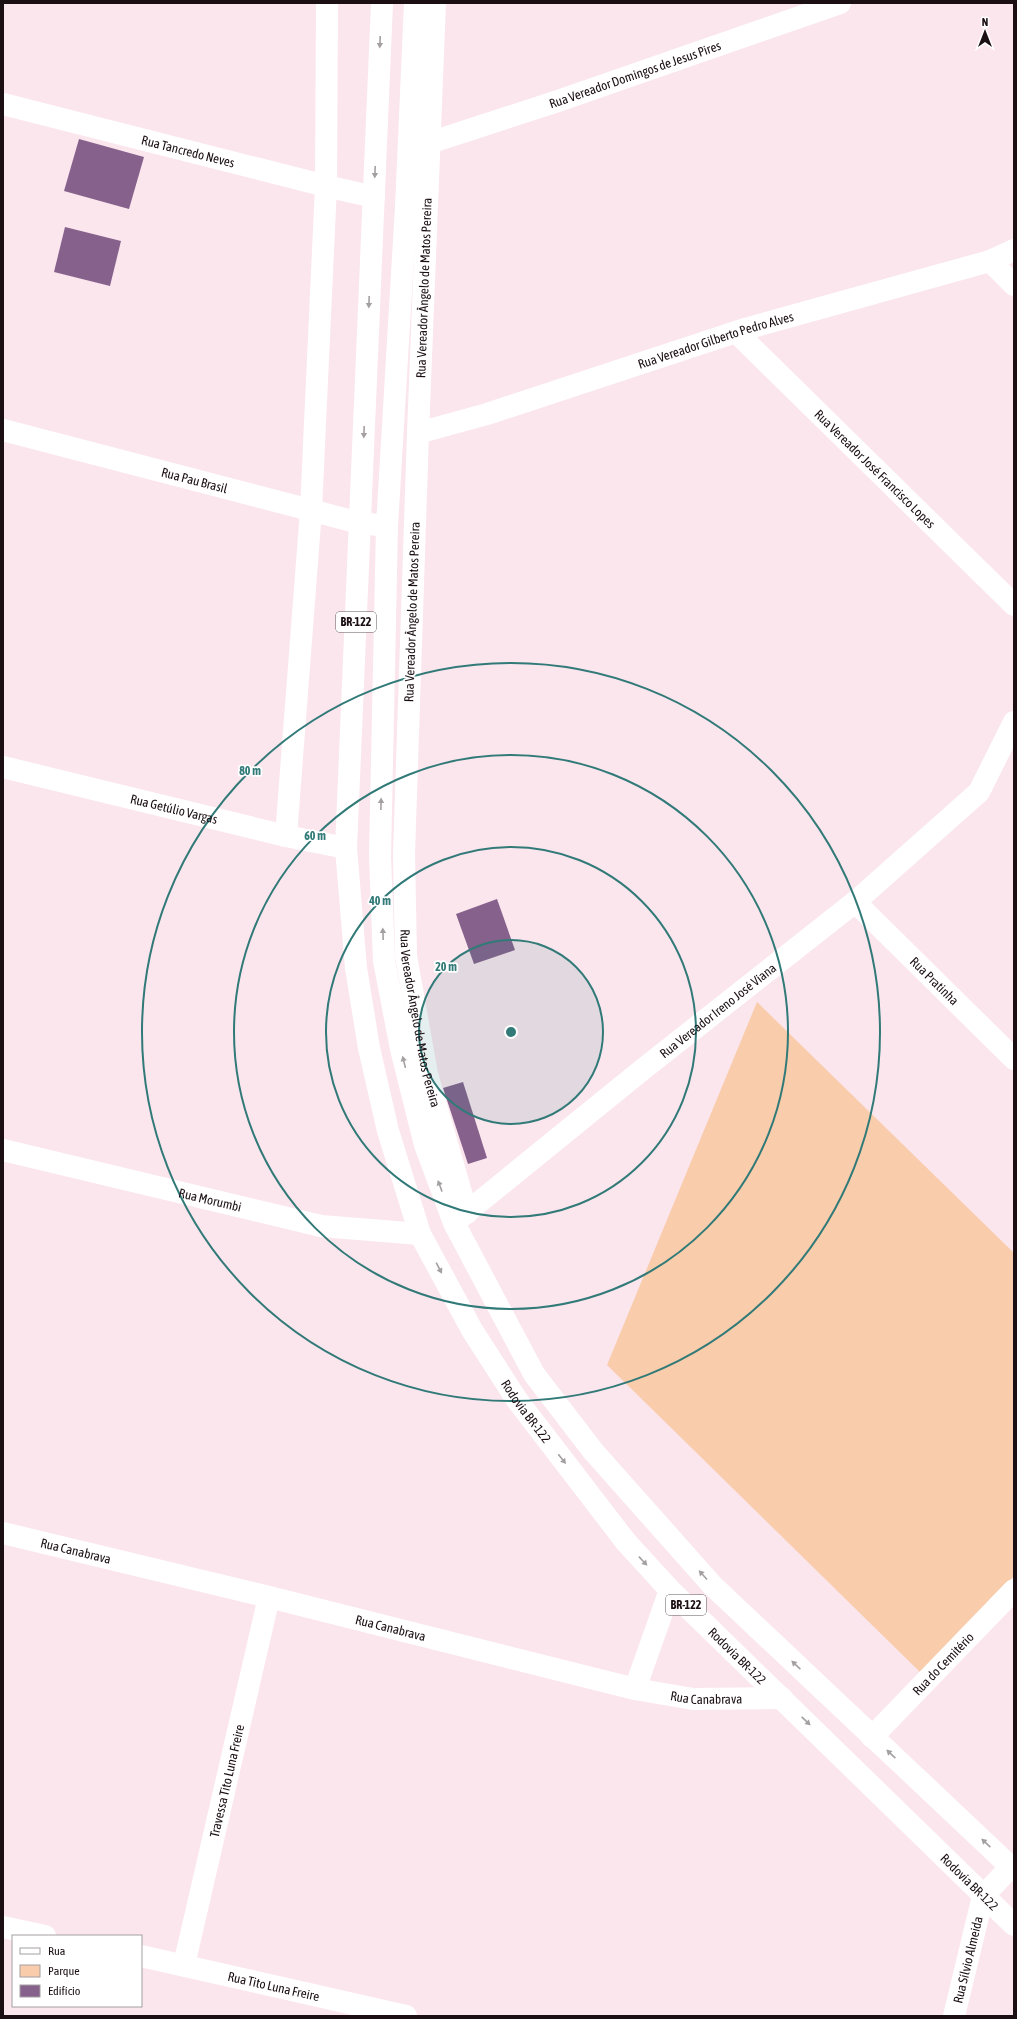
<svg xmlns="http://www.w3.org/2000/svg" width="1017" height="2019" viewBox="0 0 1017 2019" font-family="'Asap Condensed',sans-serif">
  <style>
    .green { fill: #f9ccab }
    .building { fill: #86618c }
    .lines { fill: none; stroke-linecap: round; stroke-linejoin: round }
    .minor { stroke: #fff; stroke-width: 22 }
    .major { stroke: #fff; stroke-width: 22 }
    .oneway { fill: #a49fa1 }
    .ring { fill: none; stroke: #317a78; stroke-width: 2 }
    .labels { text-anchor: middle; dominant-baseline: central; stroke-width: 3.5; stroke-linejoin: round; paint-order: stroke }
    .shield { fill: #fff; stroke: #5f575a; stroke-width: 1 }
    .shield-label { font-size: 12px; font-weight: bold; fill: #1b0f14 }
    .street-label { font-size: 13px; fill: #1b0f14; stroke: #fff }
    .centre { fill: #317a78; stroke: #fff; stroke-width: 2 }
    .ring-label { font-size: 12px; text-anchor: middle; font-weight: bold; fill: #317a78; stroke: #fff; stroke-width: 3.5; stroke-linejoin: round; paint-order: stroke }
  </style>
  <rect width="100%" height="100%" fill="#fbe6ee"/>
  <path class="green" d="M757,1002L1014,1253V1576L923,1675L607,1365Z"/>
  <g class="building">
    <path d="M79,139L144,157L129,209L64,191Z"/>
    <path d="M65,227L121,241L110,286L54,272Z"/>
    <path d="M497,899L515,950L474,964L456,914Z"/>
    <path d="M463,1082L487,1158L468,1164L443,1088Z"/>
  </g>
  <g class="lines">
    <g class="minor">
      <path id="s1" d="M435,3L418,433L404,854L406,956L427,1074L467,1213"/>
      <path id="s2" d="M3,104L326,186L374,197"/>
      <path id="s3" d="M429,143L558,101L840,3"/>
      <path d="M990,261L1014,285"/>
      <path id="s4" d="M736,332L1014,605"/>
      <path id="s5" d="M3,430L360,523L387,526"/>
      <path id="s6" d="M418,433L487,414L745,329L990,261L1014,250"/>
      <path id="s7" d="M3,767L286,836L346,848"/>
      <path d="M286,836L311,510L326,186L327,3"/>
      <path id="s8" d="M855,902L1014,1059"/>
      <path id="s9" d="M3,1150L321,1226L420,1234"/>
      <path id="s10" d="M456,1221L642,1070L855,902L979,792L1014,722"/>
      <path id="s11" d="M3,1533L269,1597L635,1689L693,1699L782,1698"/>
      <path d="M635,1689L670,1590"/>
      <path id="s12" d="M872,1737L1014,1590"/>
      <path d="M3,1927L45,1936"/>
      <path id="s13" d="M141,1956L406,2016"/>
      <path id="s14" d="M184,1965L269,1597"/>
      <path id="s15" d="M954,2016L983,1896L1011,1867"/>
    </g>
    <g class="major">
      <path id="s16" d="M382,3L346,848L356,968L369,1048L388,1131L420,1234L472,1330L517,1400L626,1542L670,1590L1014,1925"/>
      <path d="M415,3L406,207L387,526L380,856L384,961L401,1049L425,1145L454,1223L534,1374L593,1451L713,1586L1014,1870"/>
    </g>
  </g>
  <defs><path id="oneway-solid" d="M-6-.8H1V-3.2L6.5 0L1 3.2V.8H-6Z"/></defs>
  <g class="oneway">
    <use href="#oneway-solid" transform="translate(380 42) rotate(92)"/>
    <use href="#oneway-solid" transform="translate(375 172) rotate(92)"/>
    <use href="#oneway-solid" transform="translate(369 302) rotate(92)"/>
    <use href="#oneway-solid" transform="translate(364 432) rotate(92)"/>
    <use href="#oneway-solid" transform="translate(381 804) rotate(-89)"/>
    <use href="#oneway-solid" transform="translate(383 934) rotate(-92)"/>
    <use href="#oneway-solid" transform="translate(404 1062) rotate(-104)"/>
    <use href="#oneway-solid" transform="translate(440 1186) rotate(-110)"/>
    <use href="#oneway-solid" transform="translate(439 1268) rotate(62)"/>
    <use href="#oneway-solid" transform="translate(562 1459) rotate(52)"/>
    <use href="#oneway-solid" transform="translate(643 1561) rotate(47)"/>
    <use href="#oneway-solid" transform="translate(703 1575) rotate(-132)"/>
    <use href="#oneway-solid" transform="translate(796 1665) rotate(-137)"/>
    <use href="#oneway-solid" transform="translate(806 1721) rotate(44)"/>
    <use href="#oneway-solid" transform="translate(891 1754) rotate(-137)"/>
    <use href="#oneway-solid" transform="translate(986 1843) rotate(-137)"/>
  </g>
  <circle cx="511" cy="1032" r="92" fill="#317a78" fill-opacity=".12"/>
  <g class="ring">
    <circle cx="511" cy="1032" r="92"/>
    <circle cx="511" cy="1032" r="185"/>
    <circle cx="511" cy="1032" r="277"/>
    <circle cx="511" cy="1032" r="369"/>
  </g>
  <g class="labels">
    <g class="shield">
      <rect x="336" y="612" width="40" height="20" rx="3"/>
      <rect x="666" y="1595" width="40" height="20" rx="3"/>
    </g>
    <g class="shield-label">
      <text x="356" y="622">BR-122</text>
      <text x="686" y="1605">BR-122</text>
    </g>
    <g class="street-label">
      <text stroke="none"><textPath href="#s3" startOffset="217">Rua Vereador Domingos de Jesus Pires</textPath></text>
      <text stroke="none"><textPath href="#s2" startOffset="191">Rua Tancredo Neves</textPath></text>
      <text transform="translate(424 288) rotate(-88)">Rua Vereador Ângelo de Matos Pereira</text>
      <text stroke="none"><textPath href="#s6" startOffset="312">Rua Vereador Gilberto Pedro Alves</textPath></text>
      <text stroke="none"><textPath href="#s4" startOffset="195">Rua Vereador José Francisco Lopes</textPath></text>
      <text stroke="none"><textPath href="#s5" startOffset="198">Rua Pau Brasil</textPath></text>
      <text transform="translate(412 612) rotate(-88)">Rua Vereador Ângelo de Matos Pereira</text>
      <text stroke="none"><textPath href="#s7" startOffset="176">Rua Getúlio Vargas</textPath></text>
      <text stroke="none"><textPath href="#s8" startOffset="112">Rua Pratinha</textPath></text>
      <text stroke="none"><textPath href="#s10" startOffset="336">Rua Vereador Ireno José Viana</textPath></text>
      <text stroke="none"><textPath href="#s1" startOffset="1017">Rua Vereador Ângelo de Matos Pereira</textPath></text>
      <text stroke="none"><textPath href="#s9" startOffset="213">Rua Morumbi</textPath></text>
      <text stroke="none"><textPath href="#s16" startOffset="1447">Rodovia BR-122</textPath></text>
      <text stroke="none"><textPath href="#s11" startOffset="75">Rua Canabrava</textPath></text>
      <text stroke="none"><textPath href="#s11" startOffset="399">Rua Canabrava</textPath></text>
      <text stroke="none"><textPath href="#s16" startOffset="1771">Rodovia BR-122</textPath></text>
      <text stroke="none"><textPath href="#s12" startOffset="102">Rua do Cemitério</textPath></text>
      <text stroke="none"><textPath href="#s11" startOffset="723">Rua Canabrava</textPath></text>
      <text stroke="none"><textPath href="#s14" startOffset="189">Travessa Tito Luna Freire</textPath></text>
      <text stroke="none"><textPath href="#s16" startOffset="2095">Rodovia BR-122</textPath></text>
      <text stroke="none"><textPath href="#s15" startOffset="58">Rua Sílvio Almeida</textPath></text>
      <text stroke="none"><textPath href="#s13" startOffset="136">Rua Tito Luna Freire</textPath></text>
    </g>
  </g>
  <circle cx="511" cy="1032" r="6" class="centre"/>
  <g class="ring-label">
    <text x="250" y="775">80 m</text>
    <text x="315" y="840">60 m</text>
    <text x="380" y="905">40 m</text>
    <text x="446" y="971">20 m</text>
  </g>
  <rect width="1017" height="2019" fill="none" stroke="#1b0f14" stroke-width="8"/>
  <rect x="12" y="1935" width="130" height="72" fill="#ffffff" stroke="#a49fa1"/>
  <rect x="20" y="1948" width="20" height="6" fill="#ffffff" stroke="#a49fa1"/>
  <text x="48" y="1955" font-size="12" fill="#1b0f14">Rua</text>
  <rect x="20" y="1965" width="20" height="12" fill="#f9ccab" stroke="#a49fa1"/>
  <text x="48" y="1975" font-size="12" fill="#1b0f14">Parque</text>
  <rect x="20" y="1985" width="20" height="12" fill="#86618c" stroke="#a49fa1"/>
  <text x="48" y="1995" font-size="12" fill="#1b0f14">Edifício</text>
  <g transform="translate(985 32)" stroke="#ffffff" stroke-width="3" paint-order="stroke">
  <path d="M0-3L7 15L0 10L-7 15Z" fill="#1b0f14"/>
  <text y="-6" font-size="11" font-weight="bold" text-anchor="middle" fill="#1b0f14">N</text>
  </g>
</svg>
